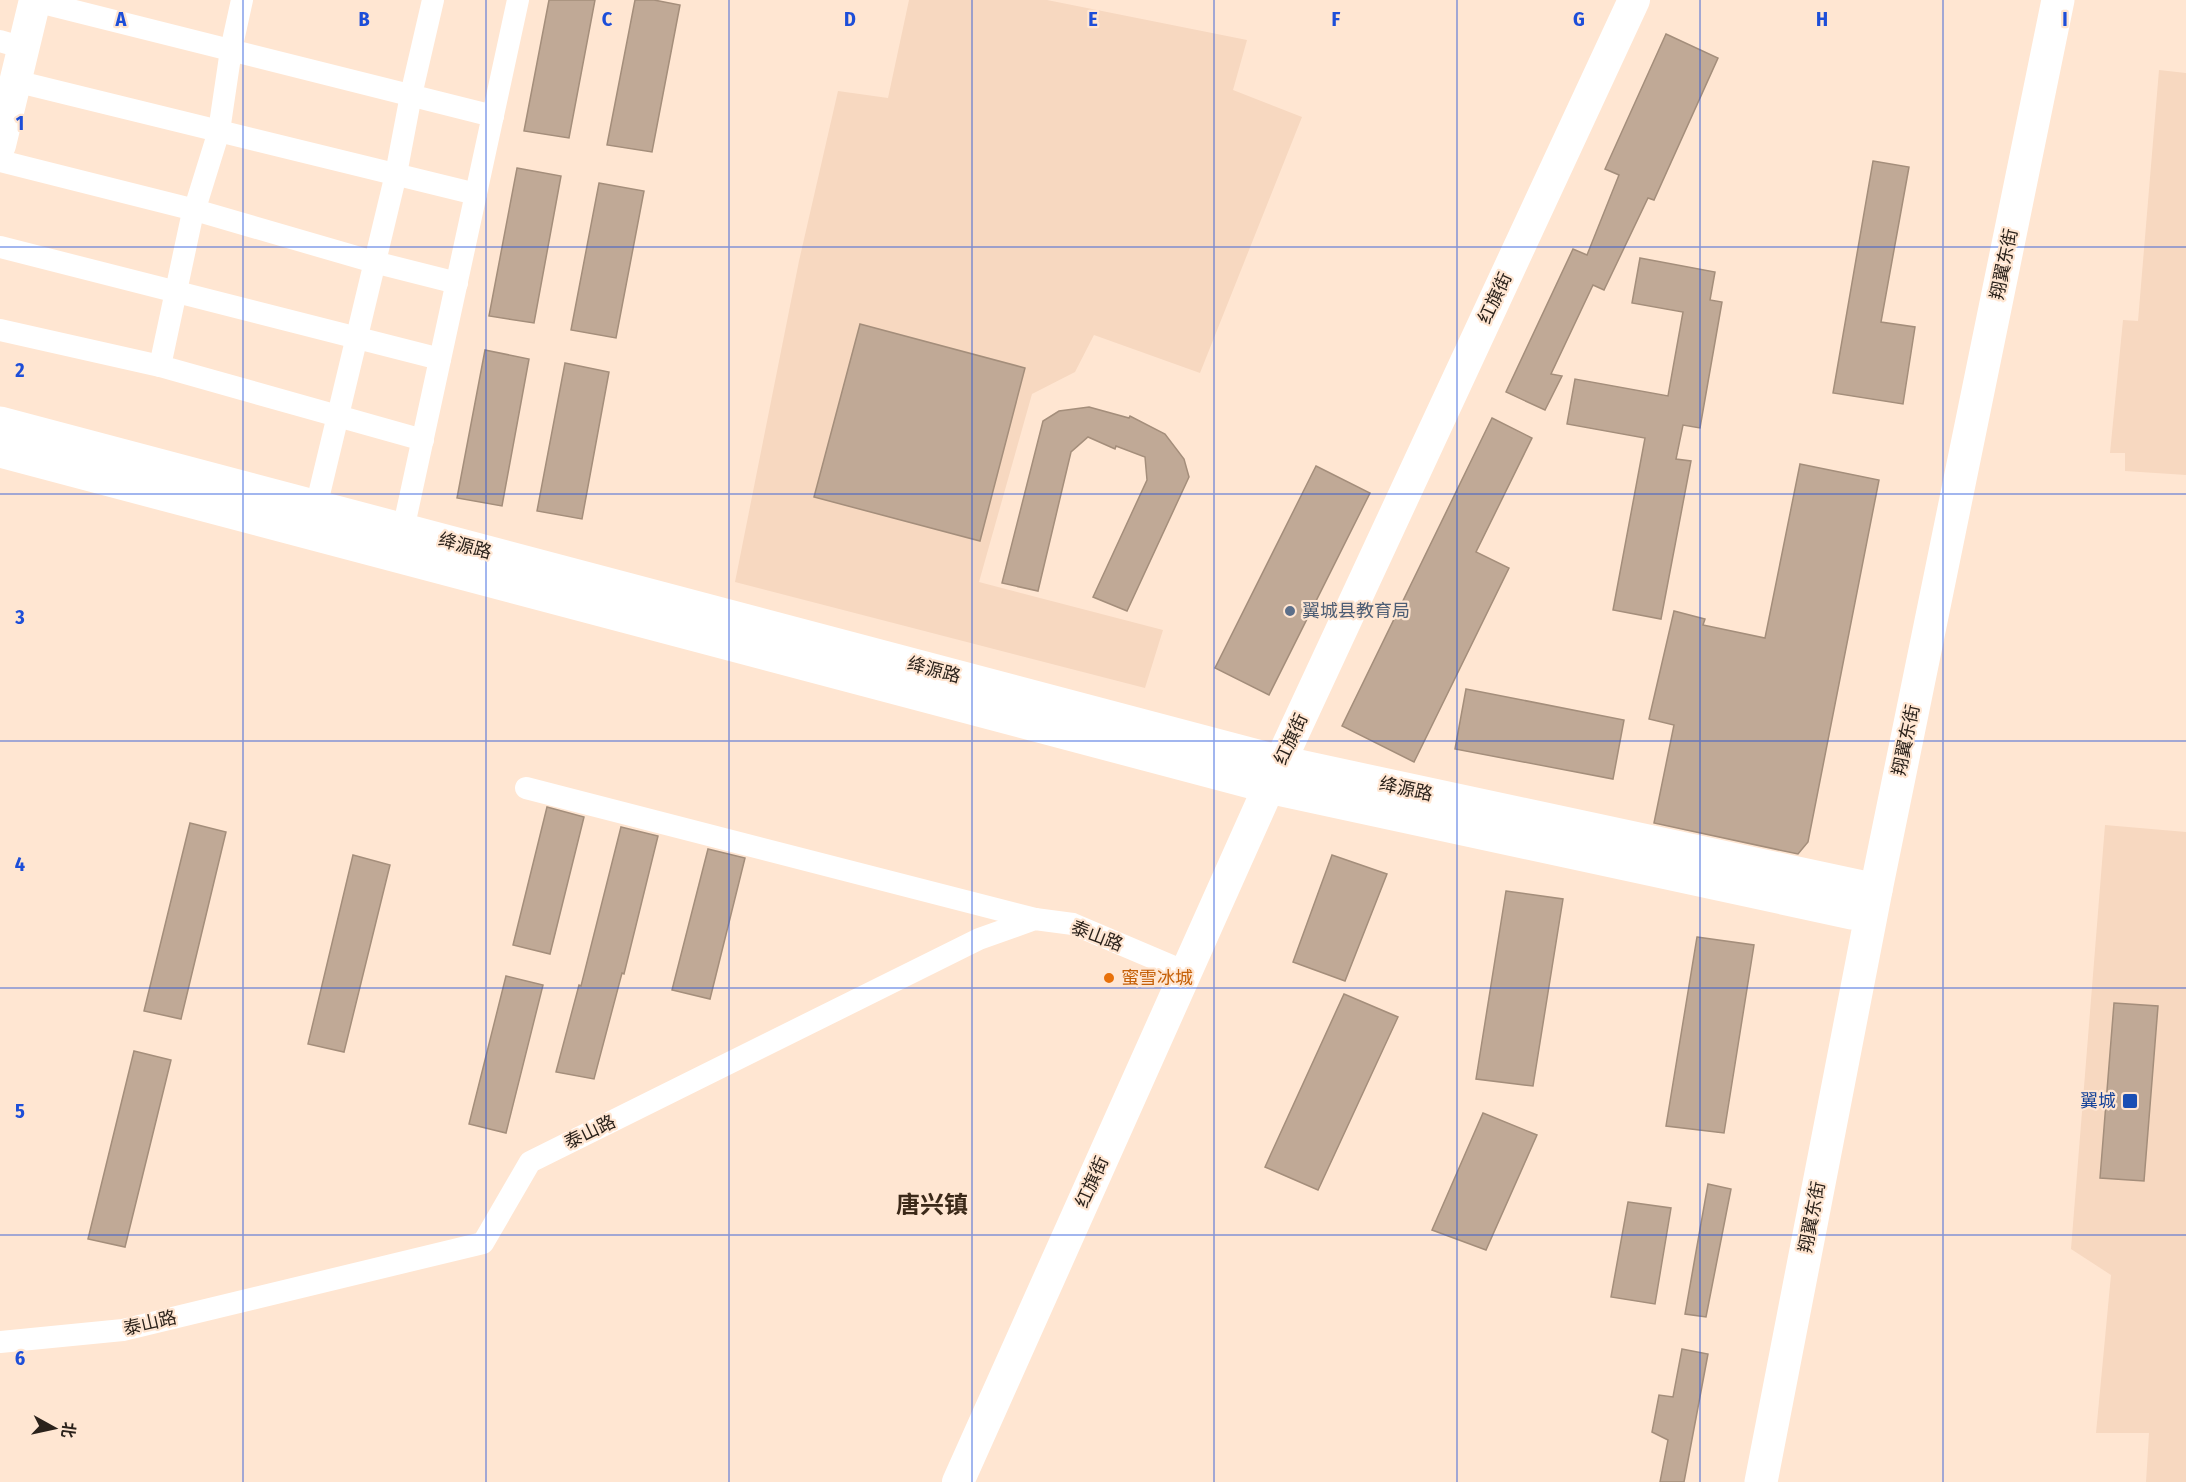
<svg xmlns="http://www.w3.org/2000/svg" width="2186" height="1482" viewBox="0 0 2186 1482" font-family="'Fira Sans Condensed','Noto Sans SC',sans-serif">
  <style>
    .built { fill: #f7d8c0 }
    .building { fill: #c0a996; stroke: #a48e7b; stroke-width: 1.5 }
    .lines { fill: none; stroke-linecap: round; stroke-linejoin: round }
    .street { stroke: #fff; stroke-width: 22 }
    .secondary { stroke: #fff; stroke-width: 32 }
    .primary { stroke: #fff; stroke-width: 33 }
    .highway { stroke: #fff; stroke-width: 33 }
    .grid { fill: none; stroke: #1d4ed8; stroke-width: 1.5; stroke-opacity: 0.55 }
    .service-dot { fill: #5c6f8a; stroke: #ffe6d2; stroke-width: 2 }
    .food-dot { fill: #e8710a; stroke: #ffe6d2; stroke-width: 2 }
    .transit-dot { fill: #1a4fb4; stroke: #ffe6d2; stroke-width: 2 }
    .labels { text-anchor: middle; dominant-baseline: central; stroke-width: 4.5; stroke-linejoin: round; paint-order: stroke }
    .street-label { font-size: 18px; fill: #2b221b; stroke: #ffe6d2 }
    .service-label { font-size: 18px; fill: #4e5e75; stroke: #ffe6d2; text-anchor: start }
    .food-label { font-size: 18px; fill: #c56008; stroke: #ffe6d2; text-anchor: start }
    .transit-label { font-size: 18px; fill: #164399; stroke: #ffe6d2; text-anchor: end }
    .district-label { font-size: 24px; font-weight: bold; fill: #3b2919; stroke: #ffe6d2 }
    .grid-label { font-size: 20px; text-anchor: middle; font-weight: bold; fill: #1d4ed8; stroke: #ffe6d2; stroke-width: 4.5; stroke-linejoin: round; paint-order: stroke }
  </style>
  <rect width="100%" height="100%" fill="#ffe6d2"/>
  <g class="built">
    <path d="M909,0H1047L1247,40L1233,90L1302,117L1200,373L1094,335L1075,372L1032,394L979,582L1163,630L1145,688L735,582L799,261L838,91L888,98Z"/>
    <path d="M2159,70L2186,73V475L2125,471V453H2110L2123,320L2138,321Z"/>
    <path d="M2105,825L2186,832V1482H2146L2149,1433H2096L2111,1275L2071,1249Z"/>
  </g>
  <g class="building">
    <path d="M549,0H595L569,138L524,131Z"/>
    <path d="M635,0H654L680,5L652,152L607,145Z"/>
    <path d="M1666,34L1718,58L1654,200L1648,198L1604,290L1593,285L1551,374L1562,376L1545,410L1506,392L1573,249L1587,255L1619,175L1605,169Z"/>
    <path d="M1873,161L1909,167L1881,322L1915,327L1903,404L1833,393Z"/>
    <path d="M517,168L561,176L534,323L489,316Z"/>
    <path d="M599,183L644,191L616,338L571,330Z"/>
    <path d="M1640,258L1715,272L1710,300L1722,302L1700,428L1683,425L1676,459L1691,461L1661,619L1613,610L1645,438L1567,424L1575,379L1668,396L1683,312L1632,303Z"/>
    <path d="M860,324L1025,368L980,541L814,497Z"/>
    <path d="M485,350L529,359L502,506L457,498Z"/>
    <path d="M565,363L609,372L582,519L537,511Z"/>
    <path d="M1089,407L1129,418L1130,416L1165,434L1184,459L1189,477L1127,611L1093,597L1147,480L1145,457L1116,446L1115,449L1088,437L1071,452L1038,591L1002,583L1043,421L1059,411Z"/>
    <path d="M1492,418L1532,438L1476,552L1509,568L1414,762L1342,726Z"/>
    <path d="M1800,464L1879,480L1808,842L1798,854L1654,823L1674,725L1649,719L1674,611L1705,619L1703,625L1765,638Z"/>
    <path d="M1316,466L1370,493L1269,695L1215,668Z"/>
    <path d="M1466,689L1624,720L1613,779L1455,749Z"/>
    <path d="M547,807L584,817L550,954L513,945Z"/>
    <path d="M190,823L226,832L181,1019L144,1011Z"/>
    <path d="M621,827L658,836L624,974L622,973L594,1079L556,1072L579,985L581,986Z"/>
    <path d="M708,849L745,858L710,999L672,990Z"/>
    <path d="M353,855L390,865L344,1052L308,1044Z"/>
    <path d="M1332,855L1387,874L1345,981L1293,962Z"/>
    <path d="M1506,891L1563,899L1533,1086L1476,1079Z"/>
    <path d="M1697,937L1754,945L1724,1133L1666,1126Z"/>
    <path d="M506,976L543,985L506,1133L469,1124Z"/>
    <path d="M1344,994L1398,1017L1318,1190L1265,1167Z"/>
    <path d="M2114,1003L2158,1006L2144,1181L2100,1178Z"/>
    <path d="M134,1051L171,1060L125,1247L88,1239Z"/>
    <path d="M1483,1113L1537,1135L1486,1250L1432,1230Z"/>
    <path d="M1708,1184L1731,1189L1706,1317L1685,1314Z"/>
    <path d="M1628,1202L1671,1208L1655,1304L1611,1297Z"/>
    <path d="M1682,1349L1708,1354L1684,1482H1660L1668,1440L1652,1432L1659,1395L1673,1397Z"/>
  </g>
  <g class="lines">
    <g class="street">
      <path d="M242,0L231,50L219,131L191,221L160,366L423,440"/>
      <path d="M35,1L493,116"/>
      <path d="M0,41L24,48"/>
      <path d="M15,81L476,194"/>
      <path d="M0,161L195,210L374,262L457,283"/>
      <path d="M0,247L440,359"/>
      <path d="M0,330L160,366"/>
      <path d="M316,507L396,174L411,95L433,0"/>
      <path d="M403,530L518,0"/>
      <path d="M526,788L1035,919"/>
      <path d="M0,1342L123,1330L483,1243L530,1162L979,939L1035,919L1073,924L1186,972"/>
    </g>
    <g class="secondary">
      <path d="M0,145L35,0"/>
      <path d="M958,1482L1280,762L1634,0"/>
    </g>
    <path class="primary" d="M1876,890L2058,0"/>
    <g class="highway">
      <path d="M0,423L1280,762L1876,890L1761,1482"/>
      <path d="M0,451L1273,788L1852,913L1871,911"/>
    </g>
  </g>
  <path class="grid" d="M243,0V1482M486,0V1482M729,0V1482M972,0V1482M1214,0V1482M1457,0V1482M1700,0V1482M1943,0V1482M0,247H2186M0,494H2186M0,741H2186M0,988H2186M0,1235H2186"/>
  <circle class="service-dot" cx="1290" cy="611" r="6"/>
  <circle class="food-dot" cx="1109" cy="978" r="6"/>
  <rect class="transit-dot" x="2122" y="1093" width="16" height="16" rx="3"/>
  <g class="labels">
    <g class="street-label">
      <text transform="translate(2004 264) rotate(-78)">翔翼东街</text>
      <text transform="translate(1495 298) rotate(-65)">红旗街</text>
      <text transform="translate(465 546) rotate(15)">绛源路</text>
      <text transform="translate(934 670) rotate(15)">绛源路</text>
      <text transform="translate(1291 739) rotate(-65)">红旗街</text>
      <text transform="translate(1906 740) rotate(-78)">翔翼东街</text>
      <text transform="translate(1406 789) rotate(12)">绛源路</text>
      <text transform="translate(1097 936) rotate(21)">泰山路</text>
      <text transform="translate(590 1132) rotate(-26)">泰山路</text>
      <text transform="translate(1092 1182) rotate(-66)">红旗街</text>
      <text transform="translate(1812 1217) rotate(-79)">翔翼东街</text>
      <text transform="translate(150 1323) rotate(-13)">泰山路</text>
    </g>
    <g class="service-label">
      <text x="1302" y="611">翼城县教育局</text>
    </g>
    <g class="food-label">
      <text x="1121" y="978">蜜雪冰城</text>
    </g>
    <g class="transit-label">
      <text x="2116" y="1101">翼城</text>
    </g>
    <g class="district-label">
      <text x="932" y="1205">唐兴镇</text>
    </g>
  </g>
  <g class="grid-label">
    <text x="121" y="26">A</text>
    <text x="364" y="26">B</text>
    <text x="607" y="26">C</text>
    <text x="850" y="26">D</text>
    <text x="1093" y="26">E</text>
    <text x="1336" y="26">F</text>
    <text x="1579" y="26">G</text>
    <text x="1822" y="26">H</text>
    <text x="2065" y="26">I</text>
    <text x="20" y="130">1</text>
    <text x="20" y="377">2</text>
    <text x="20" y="624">3</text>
    <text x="20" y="871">4</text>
    <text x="20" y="1118">5</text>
    <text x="20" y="1365">6</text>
  </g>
  <g transform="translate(54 1428) rotate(98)" stroke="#ffe6d2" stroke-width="4.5" paint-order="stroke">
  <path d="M0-4.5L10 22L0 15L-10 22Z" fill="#2b221b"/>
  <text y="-9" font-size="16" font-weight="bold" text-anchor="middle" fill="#2b221b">北</text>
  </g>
</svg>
